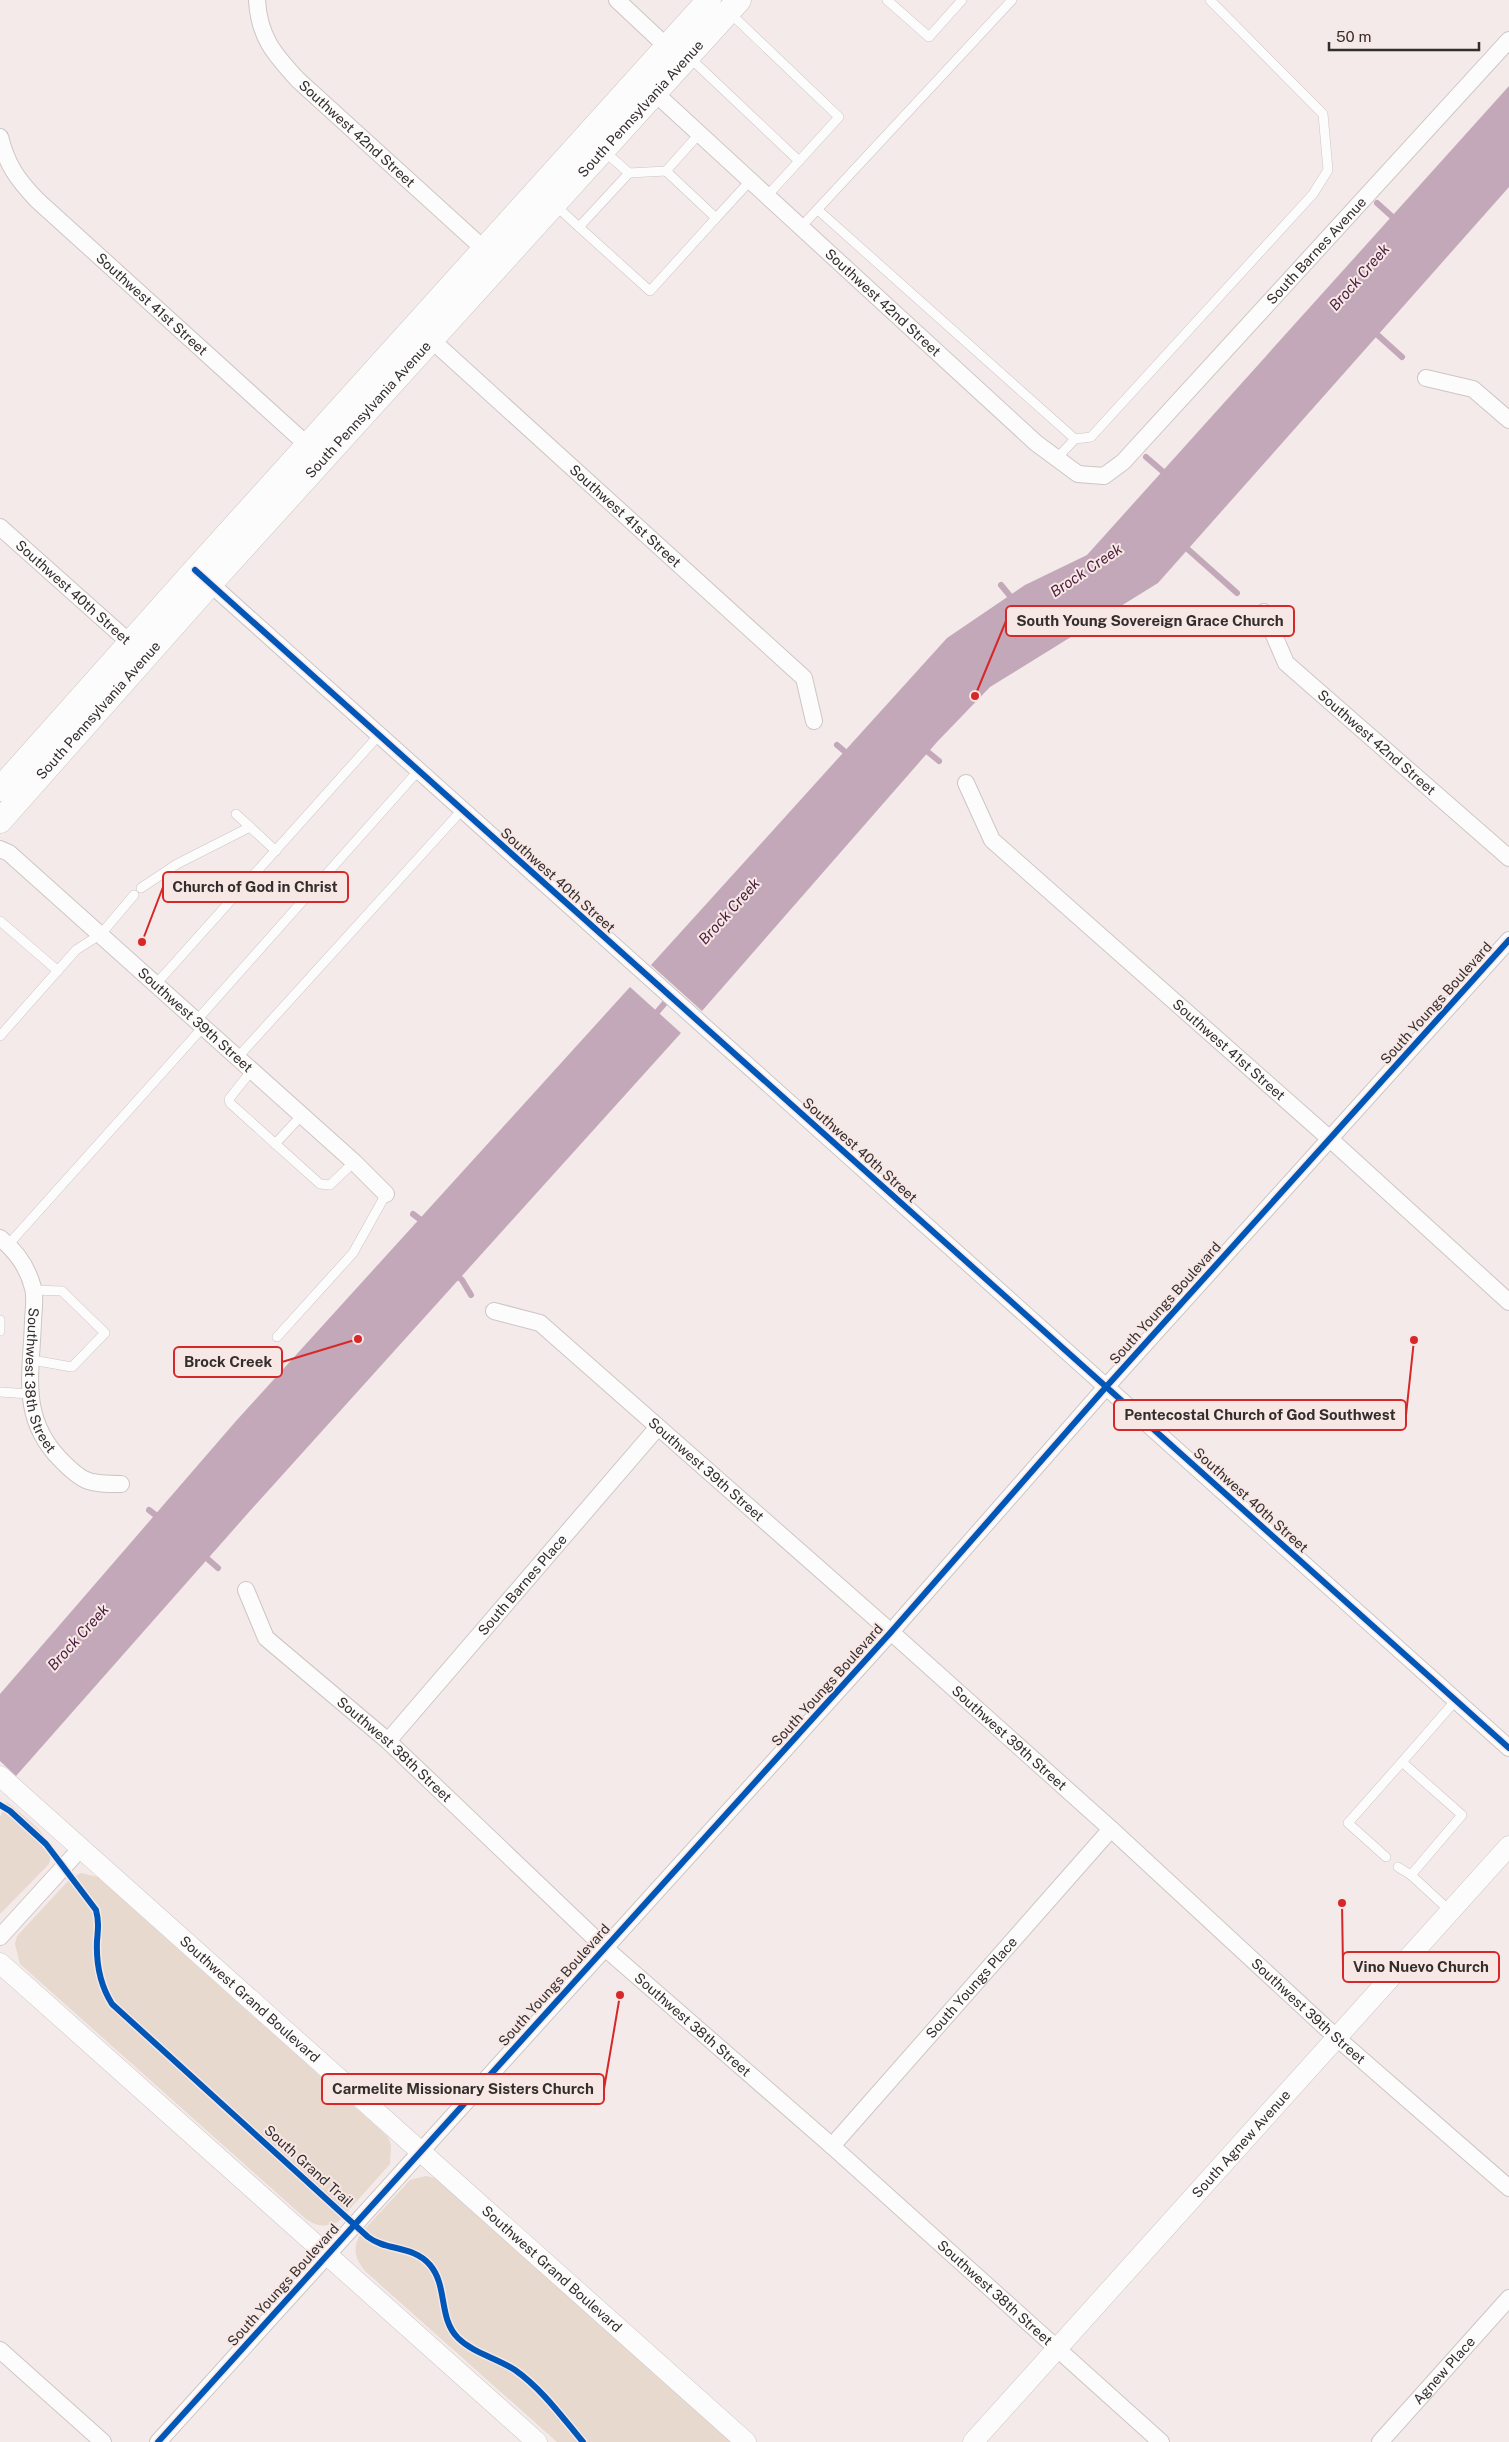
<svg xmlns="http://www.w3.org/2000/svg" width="1509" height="2442" viewBox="0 0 1509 2442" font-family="'Public Sans',sans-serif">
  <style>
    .green { fill: #e7d9ce }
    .water { fill: #c3a8b9 }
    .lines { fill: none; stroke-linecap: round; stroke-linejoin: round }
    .stream { stroke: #c3a8b9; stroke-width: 6 }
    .service-casing { stroke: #cdc6c5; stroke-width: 10 }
    .minor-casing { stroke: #cdc6c5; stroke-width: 18 }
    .tertiary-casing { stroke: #cdc6c5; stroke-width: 21 }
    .secondary-casing { stroke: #cdc6c5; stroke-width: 25 }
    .service { stroke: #fdfcfc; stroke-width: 9 }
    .minor { stroke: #fdfcfc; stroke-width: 16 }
    .tertiary { stroke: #fdfcfc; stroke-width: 20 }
    .secondary { stroke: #fdfcfc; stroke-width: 24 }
    .cycleway-casing { stroke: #f7e7e5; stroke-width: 9 }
    .cycleway { stroke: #0057b8; stroke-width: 6 }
    .labels { text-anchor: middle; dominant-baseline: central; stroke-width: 4; stroke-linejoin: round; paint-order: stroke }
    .street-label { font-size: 14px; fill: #332d2c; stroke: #f7e7e5 }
    .water-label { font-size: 15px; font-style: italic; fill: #4e2042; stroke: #f7e7e5 }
    .leader { fill: none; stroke: #d62828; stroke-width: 2 }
    .callout-dot { fill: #d62828; stroke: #f7e7e5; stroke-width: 2 }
    .callout { fill: #f7e7e5; stroke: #d62828; stroke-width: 2 }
    .callout-label { font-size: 15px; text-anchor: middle; font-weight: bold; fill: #332d2c }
  </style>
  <rect width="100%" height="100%" fill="#f3eae9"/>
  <g class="green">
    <path d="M7,1802C25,1818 59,1838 49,1864L0,1914V1817Z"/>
    <path d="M81,1873L98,1877L388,2137L391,2145L390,2164L338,2222C324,2227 318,2227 306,2219L20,1964L15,1944L17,1936L70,1879Z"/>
    <path d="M426,2176L439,2179L733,2442H557L365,2271C354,2258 352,2246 362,2232L410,2180Z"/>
  </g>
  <g class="water">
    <path d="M1509,86V187L1158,583L990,687L937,742L702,1011L651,965L947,638L1025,585L1087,555Z"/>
    <path d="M630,987L681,1033L249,1512L16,1776L0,1761V1694L236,1421Z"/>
  </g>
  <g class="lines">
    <g class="stream">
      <path d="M1377,203L1397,221"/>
      <path d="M1371,329L1402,357"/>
      <path d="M1146,457L1168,476"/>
      <path d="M1182,544L1237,593"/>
      <path d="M1001,585L1015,602"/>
      <path d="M837,745L850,756"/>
      <path d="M923,748L939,761"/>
      <path d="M652,1018L670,997"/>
      <path d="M413,1214L426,1224"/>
      <path d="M455,1274L462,1280L471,1295"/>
      <path d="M149,1510L162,1520"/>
      <path d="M202,1554L218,1568"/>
    </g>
    <defs>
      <g id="service">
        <path d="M887,0L929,37L962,0"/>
        <path d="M689,57L799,161L839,117L729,12"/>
        <path d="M699,134L666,171L716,218L750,181"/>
        <path d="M604,151L629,173L666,171"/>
        <path d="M767,196L799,161"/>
        <path d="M554,204L579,227L629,173"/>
        <path d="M818,210L1075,439"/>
        <path d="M579,227L650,291L716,218"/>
        <path d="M801,227L1012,0"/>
        <path d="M1057,458L1075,439L1091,437L1313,194L1328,170L1323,114L1210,0"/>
        <path d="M236,814L276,851"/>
        <path d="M141,888L177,864L250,827"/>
        <path d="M0,921L58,971"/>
        <path d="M156,984L379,735"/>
        <path d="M197,1020L418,771"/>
        <path d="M0,1036L76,950L101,934L134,895"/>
        <path d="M238,1057L462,810"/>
        <path d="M252,1070L229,1099L230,1103L320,1184L330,1185L354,1162"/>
        <path d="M275,1144L302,1115"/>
        <path d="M8,1245L204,1026"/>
        <path d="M0,1320V1331"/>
        <path d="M277,1337L353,1253L386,1194"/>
        <path d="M32,1360L72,1367L105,1333L62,1291L34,1290"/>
        <path d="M0,1392L30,1394"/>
        <path d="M1386,1857L1348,1823L1402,1762"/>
        <path d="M1398,1867L1411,1875"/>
        <path d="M1450,1911L1411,1875L1462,1815L1402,1762L1456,1700"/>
      </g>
      <g id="minor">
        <path id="s1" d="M257,0C259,37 274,54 298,80L485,250"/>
        <path d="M617,0L666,46L664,56"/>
        <path id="s2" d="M658,83L655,93L1036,443L1078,474L1104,476L1123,462L1509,40"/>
        <path id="s3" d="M0,137C7,165 17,179 37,200L315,452"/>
        <path id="s4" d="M424,333L804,678L814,721"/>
        <path d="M1426,378L1473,389L1509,420"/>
        <path id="s5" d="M0,527L138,650"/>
        <path d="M204,578L1509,1748"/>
        <path id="s6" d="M1264,612L1286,663L1509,858"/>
        <path id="s7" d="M966,783L992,840L1330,1139L1509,1302"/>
        <path id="s8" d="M0,849L9,853L354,1162L386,1194"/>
        <path id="s9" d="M0,1238C16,1251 28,1268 33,1288C36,1298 33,1312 33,1322C31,1375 20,1418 60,1459C83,1483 89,1484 121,1484"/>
        <path id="s10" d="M494,1311L540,1323L891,1632L1111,1829L1337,2038L1509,2188"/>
        <path id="s11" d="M246,1590L266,1638L388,1741L605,1948L832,2146L1161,2442"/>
        <path id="s12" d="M388,1741L658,1427"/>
        <path d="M0,1937L81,1848"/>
        <path id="s13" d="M832,2146L1111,1829"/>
        <path d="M0,2350L103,2442"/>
        <path d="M158,2442L891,1632L1106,1387L1509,940"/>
        <path id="s14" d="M1380,2442L1509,2298"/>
      </g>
      <g id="tertiary">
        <path id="s15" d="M0,1776L746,2442"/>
        <path d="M0,1963L537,2442"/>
        <path id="s16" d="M973,2442L1509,1846"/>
      </g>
      <g id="secondary">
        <path d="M0,789L195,570L709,0"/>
        <path id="s17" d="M0,821L210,584L739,0"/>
      </g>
    </defs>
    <use href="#service" class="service-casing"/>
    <use href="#minor" class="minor-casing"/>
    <use href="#tertiary" class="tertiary-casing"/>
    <use href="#secondary" class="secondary-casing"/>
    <use href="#service" class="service"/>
    <use href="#minor" class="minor"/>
    <use href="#tertiary" class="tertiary"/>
    <use href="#secondary" class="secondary"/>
    <defs>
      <g id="cycleway">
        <path d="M195,570L1509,1748"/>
        <path d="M0,1805L10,1811L46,1844L96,1910C99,1921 98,1930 97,1941C96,1964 100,1985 112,2004L368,2237C386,2251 413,2245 430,2265C448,2286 438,2318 458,2338C473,2353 497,2358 515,2370C542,2389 562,2417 583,2442"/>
        <path d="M158,2442L891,1632L1106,1387L1509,940"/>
      </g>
    </defs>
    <use href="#cycleway" class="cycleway-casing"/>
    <use href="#cycleway" class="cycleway"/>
  </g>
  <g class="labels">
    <g class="street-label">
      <text stroke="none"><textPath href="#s17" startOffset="958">South Pennsylvania Avenue</textPath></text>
      <text stroke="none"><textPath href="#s1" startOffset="172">Southwest 42nd Street</textPath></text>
      <text stroke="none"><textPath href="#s2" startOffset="916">South Barnes Avenue</textPath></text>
      <text stroke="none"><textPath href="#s2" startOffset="320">Southwest 42nd Street</textPath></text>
      <text stroke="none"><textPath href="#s3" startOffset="229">Southwest 41st Street</textPath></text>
      <text stroke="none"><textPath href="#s17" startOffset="552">South Pennsylvania Avenue</textPath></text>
      <text stroke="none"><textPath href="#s4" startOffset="272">Southwest 41st Street</textPath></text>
      <text stroke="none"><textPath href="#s5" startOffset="98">Southwest 40th Street</textPath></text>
      <text stroke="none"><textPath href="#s17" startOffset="148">South Pennsylvania Avenue</textPath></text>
      <text stroke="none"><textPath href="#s6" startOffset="176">Southwest 42nd Street</textPath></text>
      <text transform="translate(558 880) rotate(42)">Southwest 40th Street</text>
      <text transform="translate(1436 1003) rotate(-48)">South Youngs Boulevard</text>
      <text stroke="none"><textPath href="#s8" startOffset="260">Southwest 39th Street</textPath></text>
      <text stroke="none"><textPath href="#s7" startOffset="379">Southwest 41st Street</textPath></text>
      <text transform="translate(860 1150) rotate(42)">Southwest 40th Street</text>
      <text transform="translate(1165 1303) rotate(-48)">South Youngs Boulevard</text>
      <text stroke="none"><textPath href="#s9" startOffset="155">Southwest 38th Street</textPath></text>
      <text stroke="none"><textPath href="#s10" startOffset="269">Southwest 39th Street</textPath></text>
      <text transform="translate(1251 1500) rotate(42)">Southwest 40th Street</text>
      <text stroke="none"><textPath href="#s12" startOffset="206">South Barnes Place</textPath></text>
      <text transform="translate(827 1685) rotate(-48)">South Youngs Boulevard</text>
      <text stroke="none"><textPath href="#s10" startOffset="674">Southwest 39th Street</textPath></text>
      <text stroke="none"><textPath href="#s11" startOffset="222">Southwest 38th Street</textPath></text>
      <text transform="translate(554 1985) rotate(-48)">South Youngs Boulevard</text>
      <text stroke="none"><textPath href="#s13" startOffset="211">South Youngs Place</textPath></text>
      <text stroke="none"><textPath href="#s15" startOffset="335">Southwest Grand Boulevard</textPath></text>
      <text stroke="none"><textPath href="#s10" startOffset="1079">Southwest 39th Street</textPath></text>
      <text stroke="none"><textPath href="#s11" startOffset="628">Southwest 38th Street</textPath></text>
      <text stroke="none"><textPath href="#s16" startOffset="401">South Agnew Avenue</textPath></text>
      <text transform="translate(309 2166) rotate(42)">South Grand Trail</text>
      <text stroke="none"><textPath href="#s15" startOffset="740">Southwest Grand Boulevard</textPath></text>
      <text transform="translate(283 2285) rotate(-48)">South Youngs Boulevard</text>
      <text stroke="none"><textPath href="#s11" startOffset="1032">Southwest 38th Street</textPath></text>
      <text stroke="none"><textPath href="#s14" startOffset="96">Agnew Place</textPath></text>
    </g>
    <g class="water-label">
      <text transform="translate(1359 277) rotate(-49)">Brock Creek</text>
      <text transform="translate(1086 570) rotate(-34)">Brock Creek</text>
      <text transform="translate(729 911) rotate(-48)">Brock Creek</text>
      <text transform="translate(78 1637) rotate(-48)">Brock Creek</text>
    </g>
  </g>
  <path class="leader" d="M975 696L1006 621M142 942L163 887M358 1339L282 1362M1414 1340L1406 1415M1342 1903L1343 1967M620 1995L604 2089"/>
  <g class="callout-dot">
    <circle cx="975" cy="696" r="5"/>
    <circle cx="142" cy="942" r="5"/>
    <circle cx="358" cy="1339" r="5"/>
    <circle cx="1414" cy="1340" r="5"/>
    <circle cx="1342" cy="1903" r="5"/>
    <circle cx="620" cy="1995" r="5"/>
  </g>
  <g class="callout">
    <rect x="1006" y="606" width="288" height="30" rx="5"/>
    <rect x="163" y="872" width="185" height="30" rx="5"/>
    <rect x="174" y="1347" width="108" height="30" rx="5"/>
    <rect x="1114" y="1400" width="292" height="30" rx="5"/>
    <rect x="1343" y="1952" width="156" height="30" rx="5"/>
    <rect x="322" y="2074" width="282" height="30" rx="5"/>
  </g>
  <g class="callout-label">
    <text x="1150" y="626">South Young Sovereign Grace Church</text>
    <text x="255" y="892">Church of God in Christ</text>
    <text x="228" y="1367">Brock Creek</text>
    <text x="1260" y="1420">Pentecostal Church of God Southwest</text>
    <text x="1421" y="1972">Vino Nuevo Church</text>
    <text x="463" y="2094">Carmelite Missionary Sisters Church</text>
  </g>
  <path d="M1329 42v8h150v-8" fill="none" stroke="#332d2c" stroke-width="2.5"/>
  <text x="1336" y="42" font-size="15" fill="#332d2c" stroke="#f7e7e5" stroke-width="4" paint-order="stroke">50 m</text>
</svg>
